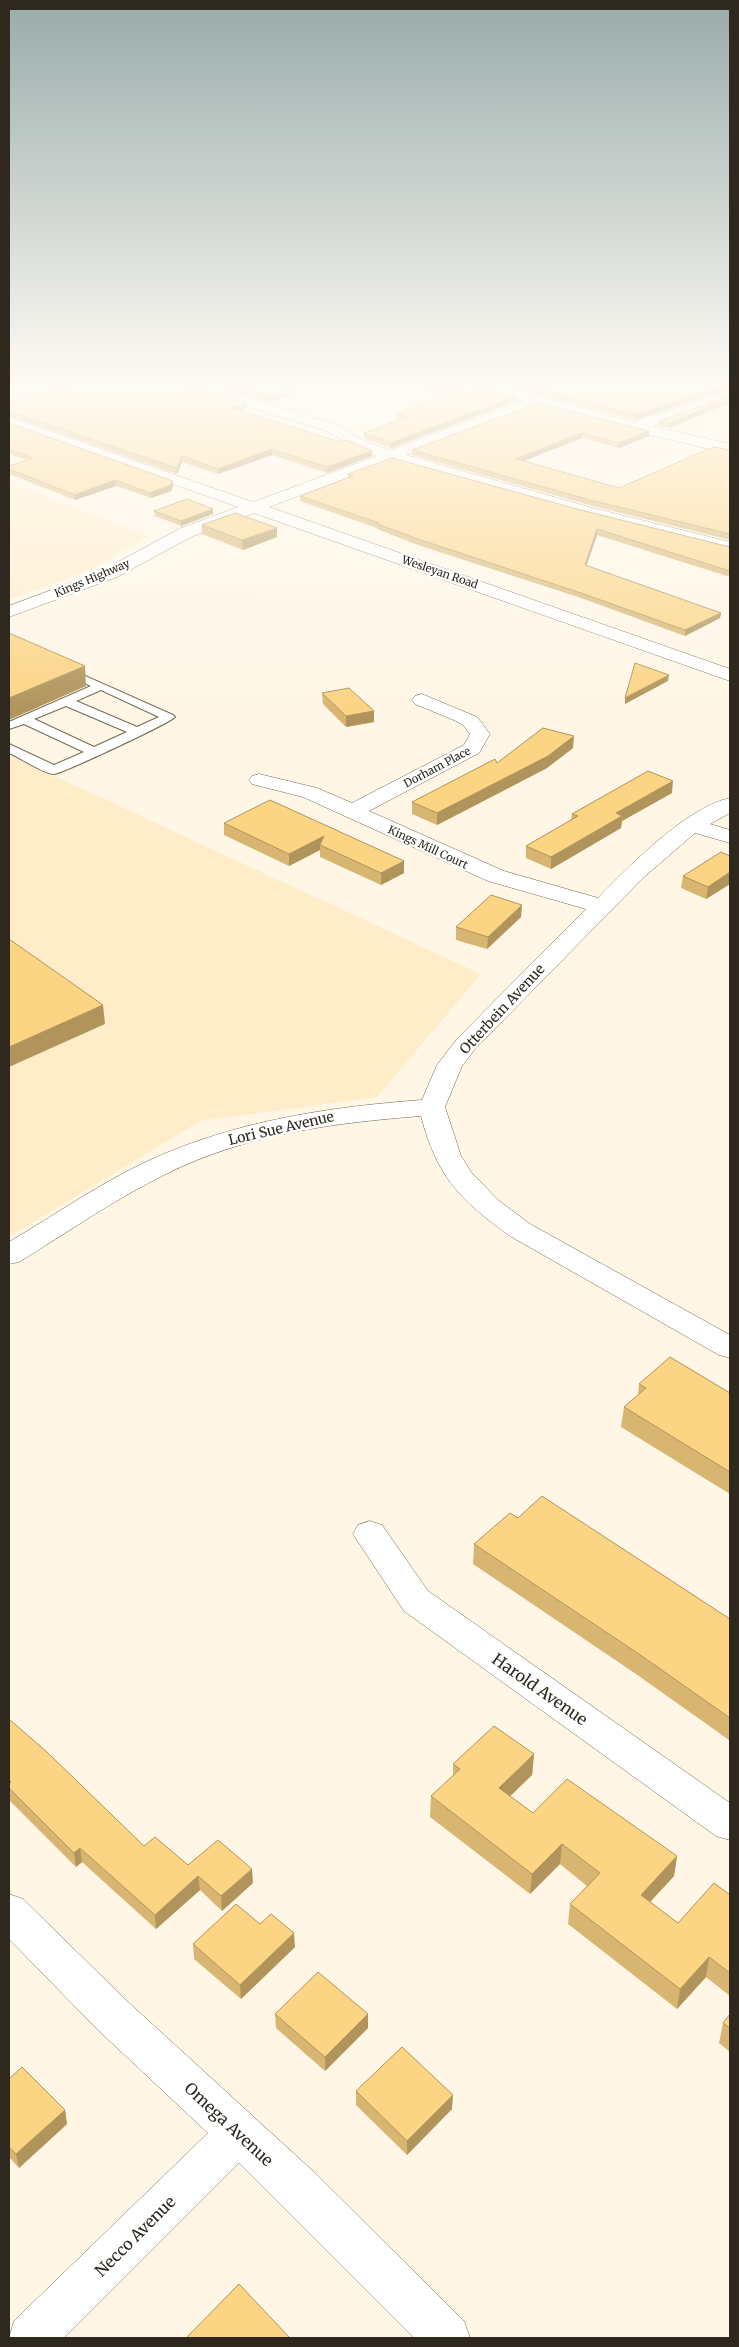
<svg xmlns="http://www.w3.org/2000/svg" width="739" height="2347" viewBox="0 0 739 2347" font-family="Merriweather,serif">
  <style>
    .built { fill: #ffedca }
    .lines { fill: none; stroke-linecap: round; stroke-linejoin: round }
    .service-casing { stroke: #756951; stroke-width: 2 }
    .minor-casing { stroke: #756951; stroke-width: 1 }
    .tertiary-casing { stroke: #756951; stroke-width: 1 }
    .service { fill: #fff; fill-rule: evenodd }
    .minor { fill: #fff; fill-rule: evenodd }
    .tertiary { fill: #fff; fill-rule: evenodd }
    .wall { fill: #d8b672 }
    .shaded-wall { fill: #b0945c }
    .building { fill: #fbd484; stroke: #b0945c }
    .labels { text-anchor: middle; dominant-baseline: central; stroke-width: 5; stroke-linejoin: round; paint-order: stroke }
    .far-street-label { font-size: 11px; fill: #2e281e; stroke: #fff }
    .street-label { font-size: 14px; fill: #2e281e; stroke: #fff }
    .near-street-label { font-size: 16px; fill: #2e281e; stroke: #fff }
  </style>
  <rect width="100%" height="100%" fill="#fff6e6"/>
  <g class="built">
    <path d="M9,482L149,536L96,567L9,600Z"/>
    <path d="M9,755L481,974L377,1097L200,1121L9,1237Z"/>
  </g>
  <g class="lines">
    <defs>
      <path id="service" d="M65,667L173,715L175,717C170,723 61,774 54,774C44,774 19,757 9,753V744L54,765L84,752L24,724L9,729V722L91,686L61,672L59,670ZM101,690L159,717L137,727L76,701ZM66,706L127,732L94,747L34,719Z"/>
      <g id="minor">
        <path d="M179,383H199L337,425L368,443L391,450L523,401L467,386L465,383H487L635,422L730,390V399L652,426L730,444V454L609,425L538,406L406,455L589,507L730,542V552L577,513L392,461L269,507L730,669V681L254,513L193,536L117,577H105L102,573L105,569L181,528L238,507L9,426V417L253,502L377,456L358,449L327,431L181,386Z"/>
        <path d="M422,694L477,717L490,734L479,753L369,811L504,871L598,898C629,866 687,807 730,798V813L710,824L730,830V843L695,833L643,878L475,1049L462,1066L445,1107L461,1156L471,1172L498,1200L530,1224L730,1335V1358L719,1355L510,1236C460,1200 437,1177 421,1116C333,1123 246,1134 166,1174C115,1199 68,1232 19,1262L9,1264V1242C55,1215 100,1183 150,1160C236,1121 328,1107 422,1100L437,1065L457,1039L586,909L488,881L303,797L252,784L249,780L252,776L259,774L317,788L352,803L464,745L470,734L463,725L456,721L415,704L412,700L415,696Z"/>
        <path d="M370,1521L382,1525L428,1591L730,1803V1840L716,1836L404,1611L353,1534L358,1525Z"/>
        <path d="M9,1894L23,1899L127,2001L314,2172L464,2321L470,2338H414L239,2163L64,2338H9L14,2321L208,2133L97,2029L9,1939Z"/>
      </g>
      <path id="tertiary" d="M111,568L117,569L120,573L117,577L9,617V606Z"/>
    </defs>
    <use href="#service" class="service-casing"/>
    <use href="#minor" class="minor-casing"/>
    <use href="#tertiary" class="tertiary-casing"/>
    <use href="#service" class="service"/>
    <use href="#minor" class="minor"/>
    <use href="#tertiary" class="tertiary"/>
  </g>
  <g class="wall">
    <path d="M204,383H274L294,389V394L268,402Z"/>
    <path d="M408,383H466L517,401L391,448L364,438V433L399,420L397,419V414L450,395Z"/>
    <path d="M493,383H730L635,420Z"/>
    <path d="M730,396L669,428L659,426V421Z"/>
    <path d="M9,403L247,408L240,411L372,456L327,473L272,455L218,474L182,462L177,474L9,416Z"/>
    <path d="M538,403L649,431V436L619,448L582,438L524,461L619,488L730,450V540L589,505L412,455V450Z"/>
    <path d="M9,423L173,481V486L171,491L151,498L116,486L75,500L9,474V466L26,460L9,454Z"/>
    <path d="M348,474L577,509L730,547V577L597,535L586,565L721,613L720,618L685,636L581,598L418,545L377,529V528L300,501V496L348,478Z"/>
    <path d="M213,509V514L181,526L155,516L154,511Z"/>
    <path d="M202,525L277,528V537L243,550L202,534Z"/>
    <path d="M322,693L374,711V722L346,727L323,704Z"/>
    <path d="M573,748L547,768L437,825L412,814V802L497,763Z"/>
    <path d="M672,793L622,821L621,828L551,869L526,858V846L571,820L572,814Z"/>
    <path d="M224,823L404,861V873L381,885L320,857V850L289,866L224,835Z"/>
    <path d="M683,876L730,884L706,899L681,888Z"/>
    <path d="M521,917L487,949L456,940V927Z"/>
    <path d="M639,1384L730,1393V1494L621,1427L624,1407L638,1395Z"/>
    <path d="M518,1518L730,1619V1743L729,1742V1740L636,1674L473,1564L474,1544Z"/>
    <path d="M9,1719L144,1846L188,1865L253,1883L222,1911L200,1890L156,1929L82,1862L76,1867L9,1800Z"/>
    <path d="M534,1754L532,1775L510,1796L533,1813L677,1856L674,1876L650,1902L678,1923L730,1895V1996L706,1977L677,2009L568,1924L570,1904L587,1886L560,1864L530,1894L430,1817L431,1796L453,1776V1764Z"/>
    <path d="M260,1924L295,1947L241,1999L194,1959L193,1944Z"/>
    <path d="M275,2014H368V2028L325,2071L276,2028Z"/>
    <path d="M730,2014V2052L719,2043L723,2023Z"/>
    <path d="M9,2079L65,2110L67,2124L19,2168L9,2157Z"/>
    <path d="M356,2091L452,2109L407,2155L356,2105Z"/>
  </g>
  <g class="shaded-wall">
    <path d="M730,384V389L635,420V415Z"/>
    <path d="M294,389V394L268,402V397Z"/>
    <path d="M517,396V401L391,448V443Z"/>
    <path d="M730,398V403L669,428L670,423Z"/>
    <path d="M247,403V408L232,413V408Z"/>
    <path d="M649,431V436L619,448V443Z"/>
    <path d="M582,433V438L516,464V459Z"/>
    <path d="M272,449V455L218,474V469Z"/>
    <path d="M372,451V456L327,473V467Z"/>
    <path d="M182,456V462L177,474V468Z"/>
    <path d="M115,480L116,486L75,500V495Z"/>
    <path d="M173,481V486L171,491L151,498L150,493Z"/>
    <path d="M213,509V514L181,526V521Z"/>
    <path d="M277,528V537L243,550L242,540Z"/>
    <path d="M597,529V535L585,570V565Z"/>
    <path d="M721,613L720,618L685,636V630Z"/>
    <path d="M85,666L86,686L9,720V698Z"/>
    <path d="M669,675L668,681L625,704V698Z"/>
    <path d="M374,711V722L346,727V716Z"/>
    <path d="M574,736L573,748L547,768L437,825V813Z"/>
    <path d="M673,781L672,793L622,821L621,828L551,869V857L616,813Z"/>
    <path d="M324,836L320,845V850L289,866V854Z"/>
    <path d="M404,861V873L381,885V873Z"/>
    <path d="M730,872V884L706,899L708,887Z"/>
    <path d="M522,905L521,917L487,949L488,937Z"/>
    <path d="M103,1005L105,1024L9,1067V1047Z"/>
    <path d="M534,1754L532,1775L498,1808L499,1788Z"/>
    <path d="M562,1844L560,1864L530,1894L532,1874Z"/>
    <path d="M80,1848L82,1862L76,1867L74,1853Z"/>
    <path d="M677,1856L674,1876L638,1915L641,1895Z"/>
    <path d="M252,1869L253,1883L222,1911L221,1896Z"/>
    <path d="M198,1876L200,1890L156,1929L155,1915Z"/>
    <path d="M294,1933L295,1947L241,1999L240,1985Z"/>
    <path d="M709,1957L706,1977L677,2009L680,1989Z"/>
    <path d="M368,2014V2028L325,2071V2057Z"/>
    <path d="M453,2095L452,2109L407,2155V2141Z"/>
    <path d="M65,2110L67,2124L19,2168L16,2154Z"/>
  </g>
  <g class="building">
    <path d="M74,383H181L247,403L232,408L340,442L347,440L372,451L327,467L272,449L218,469L182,456L177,468L9,411V403Z"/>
    <path d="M220,383H274L294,389L268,397Z"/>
    <path d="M425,383H466L517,396L391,443L364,433L407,417L397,414L458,392Z"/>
    <path d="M512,383H730V384L635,415Z"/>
    <path d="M730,396V398L670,423L659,421Z"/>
    <path d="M538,403L649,431L619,443L582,433L516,459L619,488L713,447L730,450V534L590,500L412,450Z"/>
    <path d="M9,423L173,481L171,485L150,493L115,480L75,495L9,469V466L33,458L9,449Z"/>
    <path d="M392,458L577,509L730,547V571L597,529L585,565L721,613L685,630L581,593L418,539L377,524L379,523L300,496L353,476L348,474Z"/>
    <path d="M187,499L213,509L181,521L154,511Z"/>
    <path d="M235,513L277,528L242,540L202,525Z"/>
    <path d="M9,633L85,666L9,698Z"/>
    <path d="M635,663L669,675L625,698Z"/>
    <path d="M349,688L374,711L346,716L322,693Z"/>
    <path d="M543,728L574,736L548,756L437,813L412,802L495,759L497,763Z"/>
    <path d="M648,771L673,781L616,813L622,816L551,857L526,846L578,816L572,814Z"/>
    <path d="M270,800L404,861L381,873L320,845L324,836L289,854L224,823Z"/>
    <path d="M721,852L730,856V872L708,887L683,876Z"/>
    <path d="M491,895L522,905L488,937L456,927Z"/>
    <path d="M9,939L103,1005L9,1047Z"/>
    <path d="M670,1357L730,1393V1472L624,1407L646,1388L639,1384Z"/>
    <path d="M542,1496L730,1619V1718L639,1654L474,1544L510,1513L518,1518Z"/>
    <path d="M9,1719L48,1753L144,1846L155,1837L188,1865L218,1840L252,1869L221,1896L198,1876L155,1915L80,1848L74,1853L9,1788V1784L11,1782L9,1780Z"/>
    <path d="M494,1726L534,1754L499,1788L533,1813L567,1779L677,1856L641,1895L678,1923L714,1883L730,1895V1973L709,1957L680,1989L570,1904L600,1873L562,1844L532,1874L431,1796L460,1769L453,1764Z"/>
    <path d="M236,1904L260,1924L271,1914L294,1933L240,1985L193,1944Z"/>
    <path d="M318,1972L368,2014L325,2057L275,2014Z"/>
    <path d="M730,2014V2028L723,2023Z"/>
    <path d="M402,2047L453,2095L407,2141L356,2091Z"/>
    <path d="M22,2067L65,2110L16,2154L9,2147V2079Z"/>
    <path d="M239,2284L290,2338H186Z"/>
  </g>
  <linearGradient id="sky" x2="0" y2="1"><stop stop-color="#99abaa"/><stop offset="0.54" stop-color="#fffbf4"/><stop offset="1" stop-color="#fffbf4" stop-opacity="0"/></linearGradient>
  <rect width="739" height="711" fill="url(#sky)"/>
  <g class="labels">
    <g class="far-street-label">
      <text transform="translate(440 572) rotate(19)">Wesleyan Road</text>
      <text transform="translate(92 578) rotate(-23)">Kings Highway</text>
      <text transform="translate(437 767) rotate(-28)">Dorham Place</text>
      <text transform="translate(428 847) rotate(25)">Kings Mill Court</text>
    </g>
    <g class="street-label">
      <text transform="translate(502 1009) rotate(-47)">Otterbein Avenue</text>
      <text transform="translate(281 1128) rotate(-13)">Lori Sue Avenue</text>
    </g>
    <g class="near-street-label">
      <text transform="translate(540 1689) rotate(35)">Harold Avenue</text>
      <text transform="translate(229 2124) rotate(43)">Omega Avenue</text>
      <text transform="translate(135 2236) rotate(-45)">Necco Avenue</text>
    </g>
  </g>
  <rect width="739" height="2347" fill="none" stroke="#2e281e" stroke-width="20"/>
</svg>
